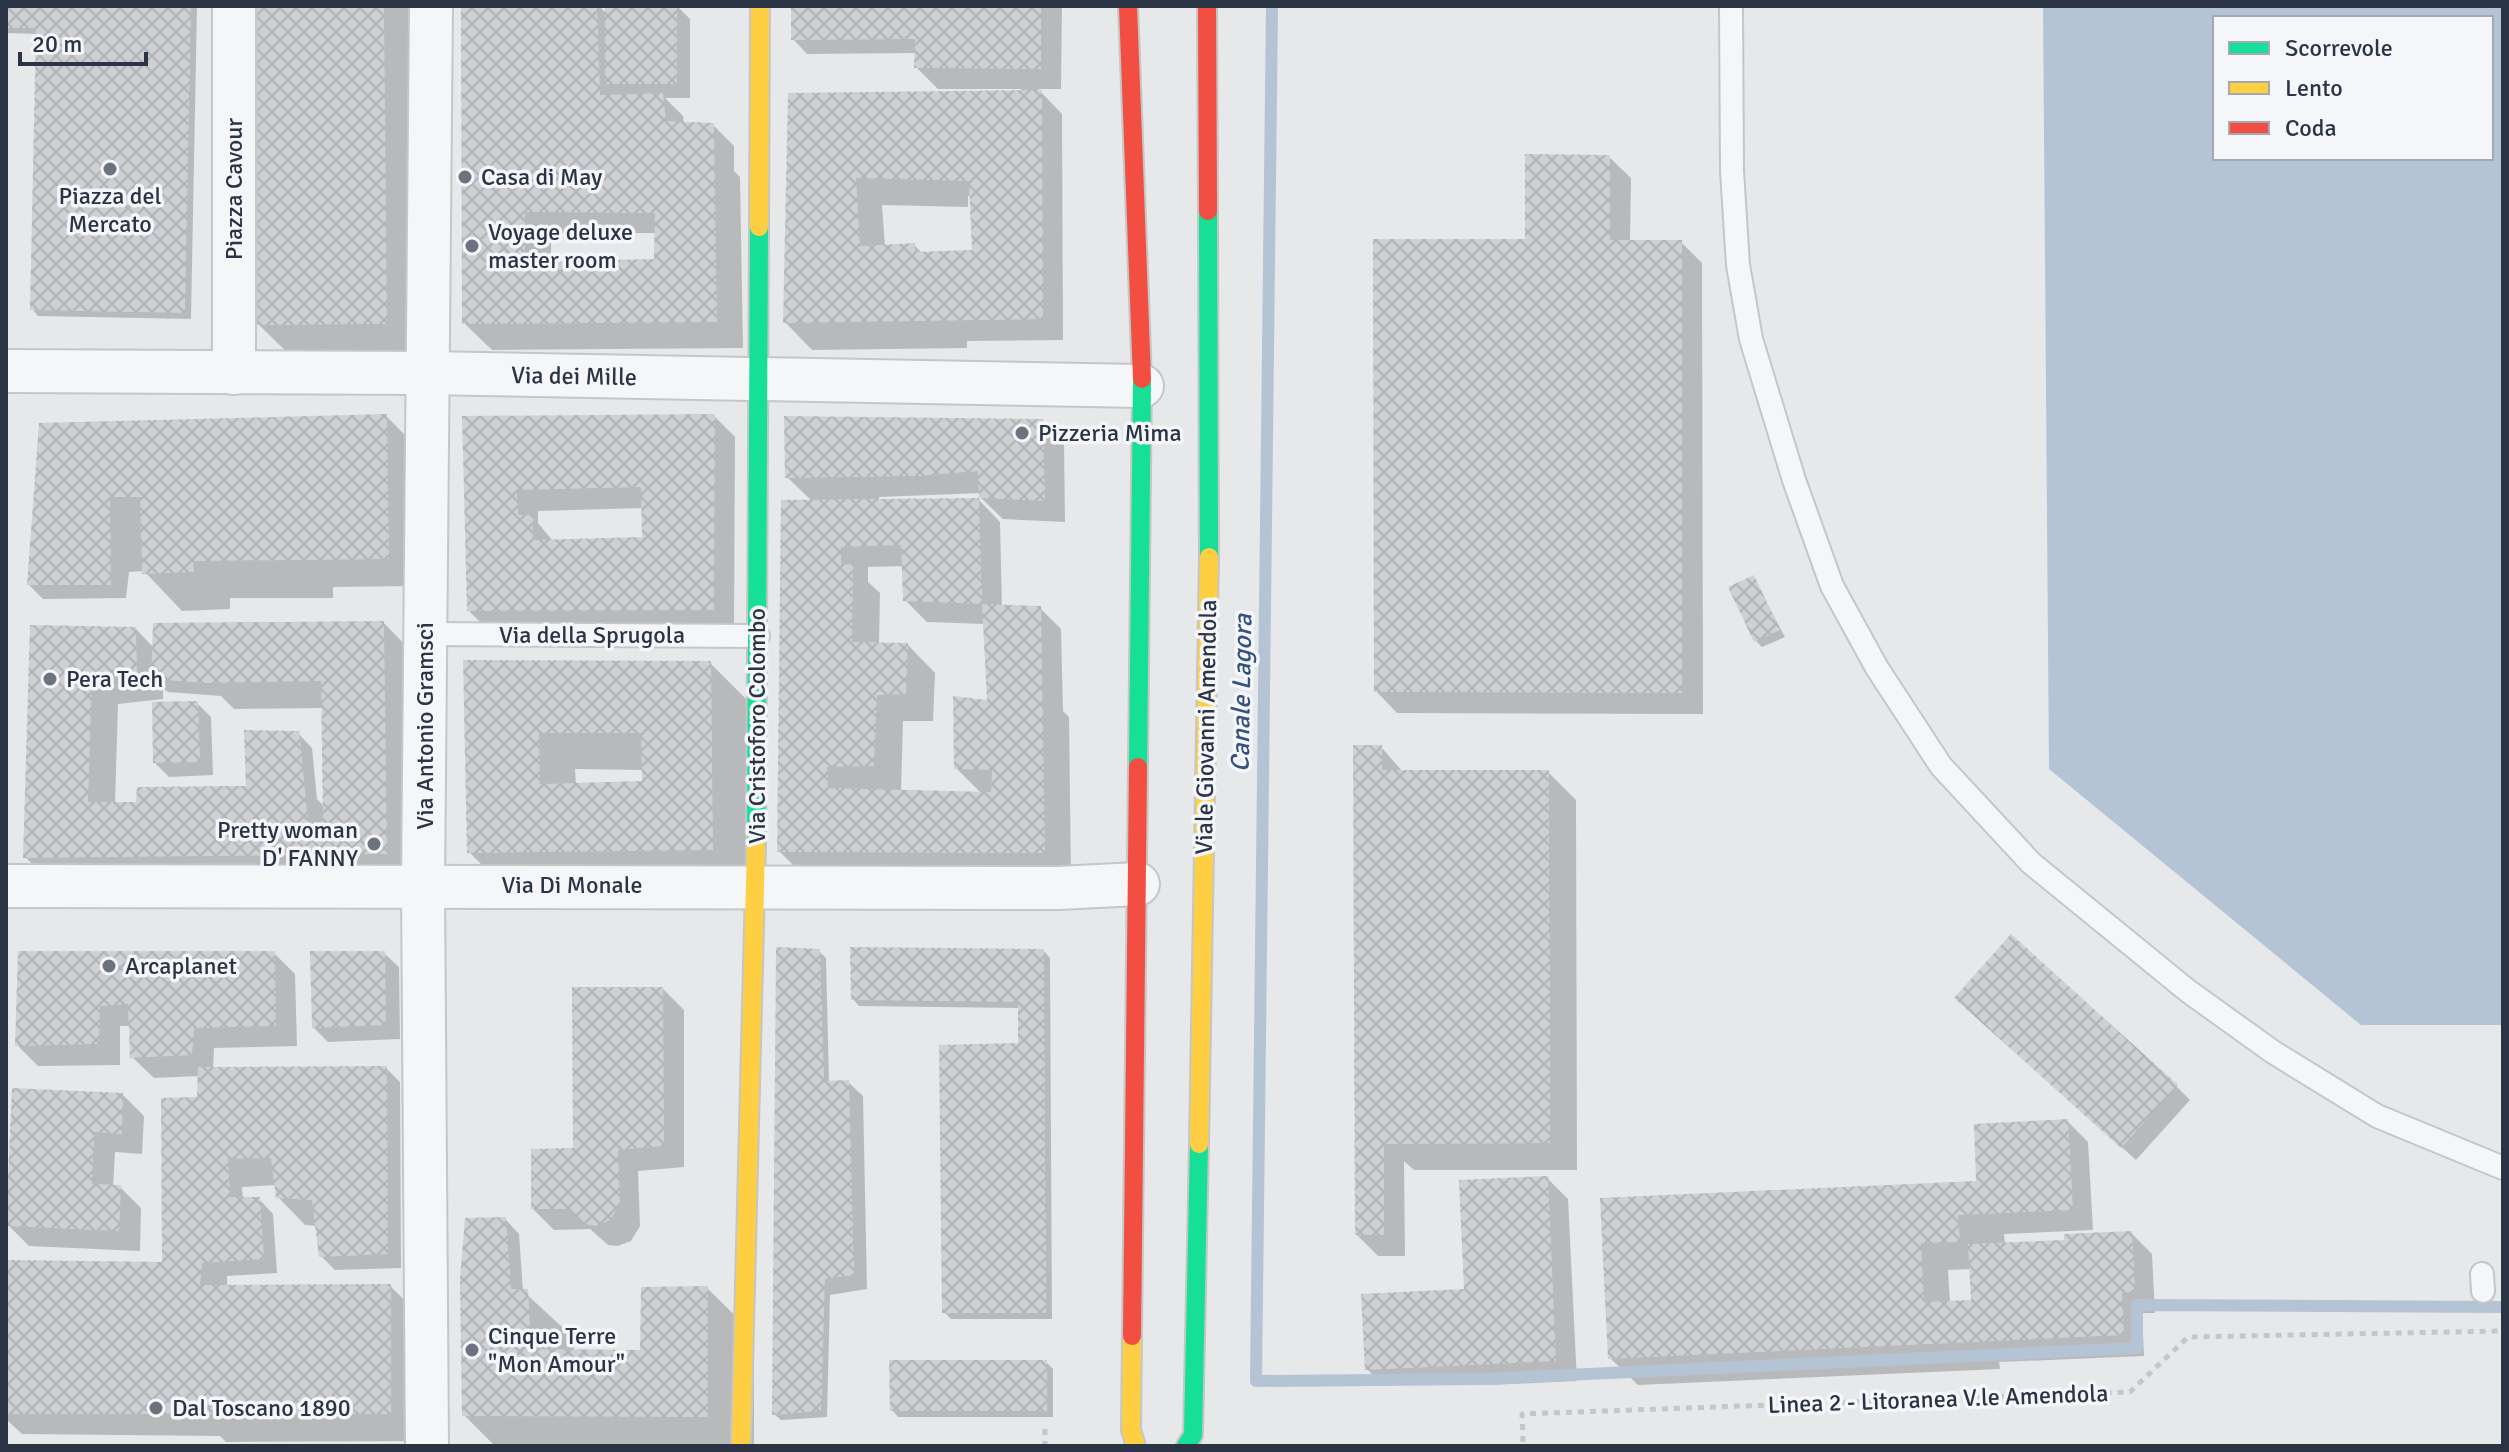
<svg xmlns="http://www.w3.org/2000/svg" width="2509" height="1452" viewBox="0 0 2509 1452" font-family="Signika,sans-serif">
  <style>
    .water { fill: #b4c4d5; fill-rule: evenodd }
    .shadow { fill: #0003; fill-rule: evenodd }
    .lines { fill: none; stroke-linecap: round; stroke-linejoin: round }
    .stream { stroke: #b4c4d5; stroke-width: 12 }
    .building { fill: url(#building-cross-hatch); fill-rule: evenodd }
    .lane-casing { stroke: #c4c6c8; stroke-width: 26 }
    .street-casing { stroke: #c4c6c8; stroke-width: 46 }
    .fast-casing { stroke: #c4c6c8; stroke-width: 22 }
    .slow-casing { stroke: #c4c6c8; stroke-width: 22 }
    .jam-casing { stroke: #c4c6c8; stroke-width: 22 }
    .path { stroke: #c5c6ca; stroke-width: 5; stroke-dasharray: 6 6; stroke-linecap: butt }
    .lane { stroke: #f5f6f7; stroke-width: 22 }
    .street { stroke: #f5f6f7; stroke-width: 42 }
    .fast { stroke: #16e098; stroke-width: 18 }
    .slow { stroke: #ffcf43; stroke-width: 18 }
    .jam { stroke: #f24e42; stroke-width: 18 }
    .poi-dot { fill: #6c737f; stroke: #f4f6f9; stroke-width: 3 }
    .labels { text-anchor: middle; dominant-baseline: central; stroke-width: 7; stroke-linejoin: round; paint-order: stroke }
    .poi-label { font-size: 24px; fill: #2b3445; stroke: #f4f6f9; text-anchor: start }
    .street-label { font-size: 24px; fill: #2b3445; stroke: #f4f6f9 }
    .water-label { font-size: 26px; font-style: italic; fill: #34527a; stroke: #f4f6f9 }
  </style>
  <defs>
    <pattern id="building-cross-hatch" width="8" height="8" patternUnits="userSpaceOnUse" patternTransform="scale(2)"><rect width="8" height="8" fill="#ced0d3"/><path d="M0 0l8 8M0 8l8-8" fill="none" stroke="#b1b3b6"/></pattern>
  </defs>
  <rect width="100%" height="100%" fill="#e6e8ea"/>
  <path class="water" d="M2043,6H2503V1025H2361L2049,769ZM2215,18H2491V158H2215Z"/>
  <g class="shadow">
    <path d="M6,6H197L191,319L38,316L32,309L37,34L6,33Z"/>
    <path d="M259,6H421L424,360L296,361L258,324Z"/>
    <path d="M463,6H599L607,14V6H677L690,19V98H665L683,116L684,124L713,125L734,146V171L740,177L743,348L492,350L464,323ZM551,233H657L656,261L551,264Z"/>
    <path d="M793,6H1062L1061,89H1038L1062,114L1063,340L967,341V348L812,350L785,322L790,95L1021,93V89H938L916,67L917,53L807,54L793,39ZM968,196H972L974,252L922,253L914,245L885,247L882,205L968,207Z"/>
    <path d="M1609,157L1631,178L1630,242H1681L1702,263L1703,714L1397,713L1376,691L1527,241Z"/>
    <path d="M386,416L413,443L415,586L333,587V598H230V609L182,611L144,571L129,572L126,598L43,599L29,585L41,425Z"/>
    <path d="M714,416L735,437L734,631H489L468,610L464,418ZM643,508L644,539L553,541L538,523V511Z"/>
    <path d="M1043,421L1064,442L1065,522L1003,519L981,498V493L879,497V501L979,500L1000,522L1002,607L1040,608L1061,629L1063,711L1069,717L1071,879L806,878L779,851L812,501L787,477ZM904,566L905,600L927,622L985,624L989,702L956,768L981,793L901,792L903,721H933L935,673L908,645H879L880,593L868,582V567Z"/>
    <path d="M1753,577L1785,637L1762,647L1756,641Z"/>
    <path d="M384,623L411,651L414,880L53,884L25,857L32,627L136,629L154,648ZM163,688L168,692L221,696L234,709L323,708L325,807L317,799L312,748L298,733L248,786L139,788L138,804H115L118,704L163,699Z"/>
    <path d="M465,662L710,663L747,700L749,887L507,890L469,852ZM575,769L644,770V783L576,785Z"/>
    <path d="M197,703L211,717L213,775L169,777L155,763Z"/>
    <path d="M1381,747L1403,772H1548L1576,800L1577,1170H1414L1404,1161L1405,1256H1378L1357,1235Z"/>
    <path d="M819,951L826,958L829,1082H848L863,1096L867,1289L830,1295L827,1417L781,1420L774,1414Z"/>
    <path d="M1044,951L1050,958L1052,1319H951L944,1312L1020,1045V1008L859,1006L853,999Z"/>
    <path d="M20,953H274L295,974L297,1046L214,1048L213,1069L386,1068L400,1082L401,1268L335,1270L321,1256L317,1226L305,1225L278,1197L276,1185L242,1187L243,1199H259L273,1214L277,1273L227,1276V1287L390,1286L418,1313L417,1441L226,1442L220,1436L22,1434L6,1419V1278L164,1264L199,1099V1076L154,1078L132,1057L131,1026H120V1065L38,1066L17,1045Z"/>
    <path d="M384,953L399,967L400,1039L328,1042L314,1028Z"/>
    <path d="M663,989L684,1010V1167L638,1171L640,1226L631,1241L618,1246L608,1245L590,1229L554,1230L533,1209L575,1150Z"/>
    <path d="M1956,998L2176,1086L2190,1100L2136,1160Z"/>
    <path d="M123,1095L144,1116L142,1154L115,1152L113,1187H120L141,1208L140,1251L29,1246L8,1225Z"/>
    <path d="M2067,1121L2088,1142L2093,1230L2004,1234L2005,1245L2066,1242L2131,1233L2152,1254L2155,1313H2142L2144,1356L1999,1362L2000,1369L1638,1385L1610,1358L1979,1183ZM1971,1269L1973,1302L1950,1303L1948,1270Z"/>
    <path d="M1547,1178L1568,1199L1577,1381L1491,1385L1481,1376V1379L1381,1383L1367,1369L1466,1291Z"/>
    <path d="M505,1219L519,1234L523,1291L574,1338V1351L642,1352L707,1288L754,1334V1446H495L464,1415Z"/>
    <path d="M1046,1362L1053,1369V1417H898L892,1410Z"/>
  </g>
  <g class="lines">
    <path class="stream" d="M1272,6L1256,1381L1484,1379L2137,1348V1305L2503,1307"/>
  </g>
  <g class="building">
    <path d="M6,6H191L185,313L30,310L36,28H6Z"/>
    <path d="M257,6H384L387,324L256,325Z"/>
    <path d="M461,6H597L600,95L663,93L666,121L714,123L717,322L462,324ZM525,212L655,213L654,259L525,262Z"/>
    <rect x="605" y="6" width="72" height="78"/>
    <path d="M791,6H1041V69L914,68L915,39L791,40Z"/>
    <path d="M1042,90L1043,319L783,323L788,93ZM856,178L969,181L972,250L915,252V243L860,246Z"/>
    <path d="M1525,154L1610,155V240H1682V693L1374,692L1373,239H1525Z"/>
    <path d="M387,414L389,559L193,561L194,572L142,574L140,497H110L111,585H27L39,423Z"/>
    <path d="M715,414L714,610L467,611L462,416ZM641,487L642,537L533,540V515H518L517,490Z"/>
    <path d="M784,416L1043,419L1045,501L979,498L982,604L903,601L901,545L841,547V565L853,564L852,642L908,643L906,694L877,695L874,766L827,767L828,788L991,792L992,770L954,769L953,696L987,700L982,604L1041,606L1045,853L777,852L781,500L979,498L978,471L919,476L785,478Z"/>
    <path d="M1754,575L1780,630L1754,642L1728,587Z"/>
    <path d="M384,621L387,854L23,858L30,625L136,627L137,672L92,677L88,802H136L137,787L246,786L244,730L299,731L308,822H323L321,681L205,683L151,679L153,623Z"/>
    <path d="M463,660L711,661L713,850L467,853ZM539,733H641L642,781L540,784Z"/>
    <path d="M198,701L200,762L153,763L152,702Z"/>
    <path d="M1353,745H1382V770H1549L1550,1143L1384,1144V1235H1355Z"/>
    <path d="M2011,934L2178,1085L2121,1148L1954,998Z"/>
    <path d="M776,947L820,949L824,1081L849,1080L854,1275L825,1279L821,1411L772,1415Z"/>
    <path d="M850,947L1044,949L1046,1313H942L939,1045L1018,1043V1002L851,1000Z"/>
    <path d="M18,951H275L276,1026L194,1028L192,1055L130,1058L128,1004L100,1006L99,1044L15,1046Z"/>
    <path d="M310,951H385L386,1025L312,1028Z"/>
    <path d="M572,987H663L664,1146L618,1150L620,1204L610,1220L596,1226L585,1224L567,1209H531V1149L573,1148Z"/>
    <path d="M387,1066L388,1254L319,1257L312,1200L276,1198L271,1158L228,1159L230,1197H260L264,1259L202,1263L200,1285L391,1284V1414H6V1260L162,1262L161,1098L197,1097L198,1067Z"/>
    <path d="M12,1088L123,1093L122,1134L94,1132L92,1184L121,1185L119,1231L6,1226Z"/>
    <path d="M2068,1119L2073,1210L1958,1215L1960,1242L1921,1243L1924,1302L1971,1300L1968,1244L2064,1240V1234L2132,1231L2135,1292L2122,1293L2124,1335L1608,1359L1600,1198L1976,1181L1974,1124Z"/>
    <path d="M1548,1176L1556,1361L1365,1370L1361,1294L1464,1289L1459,1180Z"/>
    <path d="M506,1217L511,1289H528L531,1349L640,1350L641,1287L708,1286V1417L462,1416L460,1279L465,1218Z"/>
    <path d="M889,1360H1047V1411H890Z"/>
  </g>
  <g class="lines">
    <defs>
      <g id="lane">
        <path d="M1731,6L1732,171L1738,265L1751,339L1794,480L1832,586L1877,668L1941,766L2031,863L2188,991L2273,1052L2377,1116L2503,1168"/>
        <path d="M425,634L758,636"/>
        <path d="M2482,1274L2483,1291"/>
      </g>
      <g id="street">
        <path d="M6,371L426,373L1142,386"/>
        <path d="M234,373V6"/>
        <path d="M6,886L1058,888L1138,884"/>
        <path d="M427,1446L423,885L431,6"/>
      </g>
      <g id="fast">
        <path d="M1208,211L1209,557"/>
        <path d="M1138,767L1142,379"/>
        <path d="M756,846L759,227"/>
        <path d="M1186,1446L1193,1435L1199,1144"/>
      </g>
      <g id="slow">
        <path d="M759,227L760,6"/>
        <path d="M1199,1144L1209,557"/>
        <path d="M1132,1336L1131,1430L1136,1446"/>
        <path d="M741,1446L756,846"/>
      </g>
      <g id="jam">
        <path d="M1128,6L1142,379"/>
        <path d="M1207,6L1208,211"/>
        <path d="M1132,1336L1138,767"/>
      </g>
    </defs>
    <use href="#lane" class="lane-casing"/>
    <use href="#street" class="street-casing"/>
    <use href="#fast" class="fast-casing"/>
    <use href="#slow" class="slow-casing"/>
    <use href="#jam" class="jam-casing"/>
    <g class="path">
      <path d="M1045,1429V1446"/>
      <path d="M1523,1442L1522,1414L2130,1392L2188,1337L2503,1331"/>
    </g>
    <use href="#lane" class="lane"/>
    <use href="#street" class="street"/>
    <use href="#fast" class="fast"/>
    <use href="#slow" class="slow"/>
    <use href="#jam" class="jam"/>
  </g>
  <g class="poi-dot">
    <circle cx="110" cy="169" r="8"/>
    <circle cx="465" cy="177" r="8"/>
    <circle cx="472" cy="246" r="8"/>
    <circle cx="1022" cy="433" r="8"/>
    <circle cx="50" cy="679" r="8"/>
    <circle cx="374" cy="844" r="8"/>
    <circle cx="109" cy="966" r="8"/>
    <circle cx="472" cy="1350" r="8"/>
    <circle cx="156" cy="1408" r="8"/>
  </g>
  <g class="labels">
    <g class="poi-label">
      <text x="481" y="177">Casa di May</text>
      <text x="110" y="196" text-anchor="middle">Piazza del<tspan x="110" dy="28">Mercato</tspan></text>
      <text x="488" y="232">Voyage deluxe<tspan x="488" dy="28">master room</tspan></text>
      <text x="1038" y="433">Pizzeria Mima</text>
      <text x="66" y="679">Pera Tech</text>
      <text x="358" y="830" text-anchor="end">Pretty woman<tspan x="358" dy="28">D' FANNY</tspan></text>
      <text x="125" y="966">Arcaplanet</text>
      <text x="488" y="1336">Cinque Terre<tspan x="488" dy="28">"Mon Amour"</tspan></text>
      <text x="172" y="1408">Dal Toscano 1890</text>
    </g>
    <g class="street-label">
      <text transform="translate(234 189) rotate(-90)">Piazza Cavour</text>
      <text transform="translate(574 376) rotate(1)">Via dei Mille</text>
      <text x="592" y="635">Via della Sprugola</text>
      <text transform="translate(425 726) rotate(-90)">Via Antonio Gramsci</text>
      <text transform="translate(757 726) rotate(-90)">Via Cristoforo Colombo</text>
      <text transform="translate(1206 727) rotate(-89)">Viale Giovanni Amendola</text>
      <text x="572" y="885">Via Di Monale</text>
      <text transform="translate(1938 1399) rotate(-2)">Linea 2 - Litoranea V.le Amendola</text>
    </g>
    <g class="water-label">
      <text transform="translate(1242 693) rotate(-89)">Canale Lagora</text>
    </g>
  </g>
  <rect width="2509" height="1452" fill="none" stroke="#2b3445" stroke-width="16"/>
  <rect x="2213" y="16" width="280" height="144" fill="#f4f6f9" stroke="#a4a8b1" stroke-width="2"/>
  <rect x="2229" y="42" width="40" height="12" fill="#16e098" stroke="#a4a8b1" stroke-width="2"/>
  <text x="2285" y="56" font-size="24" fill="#2b3445">Scorrevole</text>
  <rect x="2229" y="82" width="40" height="12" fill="#ffcf43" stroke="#a4a8b1" stroke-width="2"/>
  <text x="2285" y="96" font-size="24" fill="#2b3445">Lento</text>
  <rect x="2229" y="122" width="40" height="12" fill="#f24e42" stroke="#a4a8b1" stroke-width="2"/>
  <text x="2285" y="136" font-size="24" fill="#2b3445">Coda</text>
  <path d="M20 52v12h126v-12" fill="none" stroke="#2b3445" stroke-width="4"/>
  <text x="32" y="52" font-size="24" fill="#2b3445" stroke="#f4f6f9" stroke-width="6" paint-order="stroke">20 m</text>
</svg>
